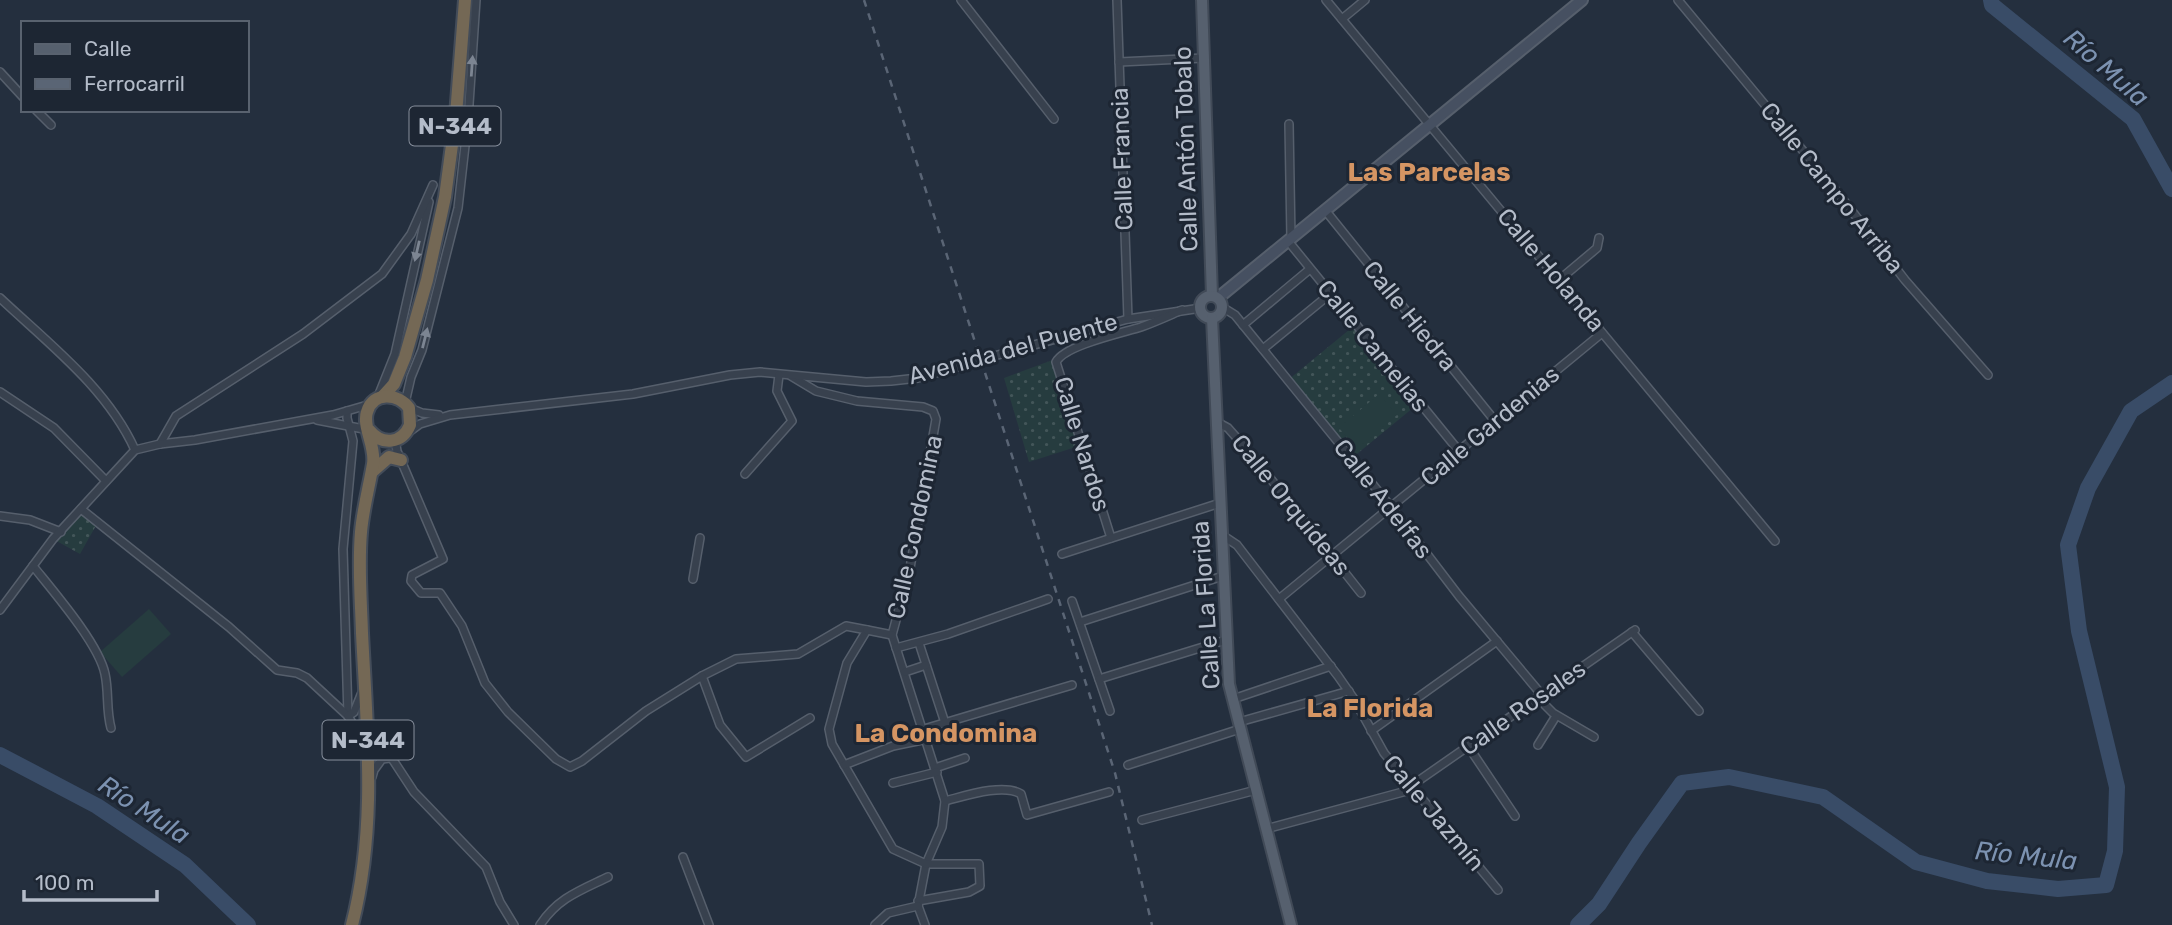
<svg xmlns="http://www.w3.org/2000/svg" width="2172" height="925" viewBox="0 0 2172 925" font-family="Rubik,sans-serif">
  <style>
    .grass { fill: url(#grass-dots) }
    .garden { fill: #263c3f }
    .lines { fill: none; stroke-linecap: round; stroke-linejoin: round }
    .river { stroke: #394c67; stroke-width: 16 }
    .street-casing { stroke: #565f6c; stroke-width: 10 }
    .secondary-casing { stroke: #565f6c; stroke-width: 14 }
    .primary-casing { stroke: #414a57; stroke-width: 14 }
    .highway-casing { stroke: #434c59; stroke-width: 16 }
    .street { stroke: #38414e; stroke-width: 7 }
    .secondary { stroke: #465061; stroke-width: 10 }
    .primary { stroke: #56606e; stroke-width: 10 }
    .highway { stroke: #746855; stroke-width: 12 }
    .rail { stroke: #5a6575; stroke-width: 2.5; stroke-dasharray: 7 7; stroke-linecap: butt }
    .street-bridge-casing { stroke: #565f6c; stroke-width: 10; stroke-linecap: butt }
    .street-bridge { stroke: #38414e; stroke-width: 7 }
    .oneway { fill: #7c8592 }
    .labels { text-anchor: middle; dominant-baseline: central; stroke-width: 6; stroke-linejoin: round; paint-order: stroke }
    .shield { fill: #1d2633; stroke: #878f9c; stroke-width: 2 }
    .shield-label { font-size: 23px; font-weight: bold; fill: #b4bcc9 }
    .street-label { font-size: 24px; fill: #b4bcc9; stroke: #1d2633 }
    .water-label { font-size: 26px; font-style: italic; fill: #7c92b1; stroke: #1d2633 }
    .neighbourhood-label { font-size: 26px; font-weight: bold; fill: #d59563; stroke: #1d2633 }
  </style>
  <defs>
    <pattern id="grass-dots" width="8" height="8" patternUnits="userSpaceOnUse" patternTransform="scale(1.75)"><rect width="8" height="8" fill="#263c3f"/><path d="M2 2h.1M6 6h.1" fill="none" stroke="#435659" stroke-width="1.8" stroke-linecap="round"/></pattern>
  </defs>
  <rect width="100%" height="100%" fill="#242f3e"/>
  <g class="grass">
    <path d="M1355,325L1419,403L1352,458L1288,380Z"/>
    <path d="M1058,358L1082,445L1029,462L1004,378Z"/>
    <path d="M81,509L98,522L80,554L53,539Z"/>
  </g>
  <g class="garden">
    <path d="M1379,394L1397,415L1357,449L1339,428Z"/>
    <path d="M149,609L171,634L122,677L100,652Z"/>
  </g>
  <g class="lines">
    <g class="river">
      <path d="M1991,0L1992,5L2133,119L2172,189"/>
      <path d="M0,755L97,806L185,865L248,925"/>
      <path d="M1578,925L1599,904L1639,843L1682,783L1729,777L1823,797L1916,862L1987,881L2058,889L2106,885L2115,851L2117,787L2079,631L2068,545L2088,488L2131,411L2172,383"/>
    </g>
    <defs>
      <g id="street">
        <path d="M961,0L1054,119"/>
        <path d="M1117,0L1128,319"/>
        <path d="M1326,0L1775,541"/>
        <path d="M1678,0L1838,193L1905,280L1988,375"/>
        <path d="M1342,19L1365,0"/>
        <path d="M1119,62L1204,58"/>
        <path d="M0,72L23,97"/>
        <path d="M36,110L51,125"/>
        <path d="M1289,124L1291,239"/>
        <path d="M1325,210L1495,421"/>
        <path d="M1288,241L1459,451"/>
        <path d="M1559,280L1597,248L1599,238"/>
        <path d="M0,298C49,344 107,388 135,450"/>
        <path d="M1222,307L1235,315L1391,507L1459,596L1541,694"/>
        <path d="M1243,325L1310,269"/>
        <path d="M1263,349L1330,294"/>
        <path d="M987,358L1128,319L1201,308"/>
        <path d="M791,376L816,391L857,401L923,407L933,411L936,419L910,568L892,635L945,801L942,827L926,864L918,906"/>
        <path d="M0,392L54,428L106,481"/>
        <path d="M379,394L395,354L429,202"/>
        <path d="M405,403L411,377L422,350L458,208L468,119L476,0"/>
        <path d="M410,408L422,413L439,415"/>
        <path d="M347,411V418L353,441L343,549L348,716L364,743"/>
        <path d="M317,420L369,430"/>
        <path d="M1217,422L1228,428L1251,454L1361,593"/>
        <path d="M409,432L420,424L450,415L633,394L730,375L760,372L866,382L891,381L918,378L976,362"/>
        <path d="M395,440L397,451L443,559L412,575L411,581L421,593H440L462,626L485,683L508,712L556,759L570,767L582,761L646,711L702,676L736,659L798,654L846,626L867,630L847,663L829,729L832,744L893,849L926,864H979L980,886L969,892L918,901"/>
        <path d="M160,444L176,416L303,334L382,274L411,234L433,185"/>
        <path d="M745,474L792,421L777,391L779,375"/>
        <path d="M81,509L229,627L277,670L297,673L307,678L348,716"/>
        <path d="M0,516L30,520L61,532"/>
        <path d="M1222,535L1237,545L1338,676L1354,699L1384,753L1498,890"/>
        <path d="M1111,538L1056,362C1065,345 1122,333 1141,327C1155,322 1168,316 1182,310"/>
        <path d="M1062,554L1220,503"/>
        <path d="M33,566C53,591 99,644 105,674C109,692 106,710 111,728"/>
        <path d="M693,579L700,538"/>
        <path d="M1279,599L1602,333"/>
        <path d="M1072,601L1110,711"/>
        <path d="M0,610L53,539L135,450L160,444L195,440L333,415L371,404"/>
        <path d="M1080,622L1223,576"/>
        <path d="M867,630L892,635"/>
        <path d="M1632,632L1699,711"/>
        <path d="M919,643L945,723"/>
        <path d="M896,648L948,634L1048,599"/>
        <path d="M905,672L926,665"/>
        <path d="M702,676L720,725L746,757L810,718"/>
        <path d="M1099,679L1226,640"/>
        <path d="M1537,697L1553,713L1594,737"/>
        <path d="M1233,699L1331,666"/>
        <path d="M348,716L354,712L363,690"/>
        <path d="M368,722L414,792L486,867L500,902L514,925"/>
        <path d="M1239,722L1349,691"/>
        <path d="M924,729L1072,685"/>
        <path d="M1371,731L1497,641"/>
        <path d="M1538,745L1556,716"/>
        <path d="M1468,746L1515,816"/>
        <path d="M844,765L893,746L927,739"/>
        <path d="M1128,765L1240,729"/>
        <path d="M935,768L965,758"/>
        <path d="M372,777L374,770L382,759L390,758"/>
        <path d="M893,783L937,772"/>
        <path d="M1411,786L1635,630"/>
        <path d="M945,801C965,796 1003,783 1021,794L1027,815L1109,792"/>
        <path d="M1142,820L1256,790"/>
        <path d="M1266,829L1414,789"/>
        <path d="M683,857L709,925"/>
        <path d="M918,906L925,925"/>
        <path d="M540,925C558,898 579,891 608,877"/>
        <path d="M875,925L888,913L918,906"/>
      </g>
      <path id="secondary" d="M1218,298L1582,0"/>
      <g id="primary">
        <path d="M1202,0L1212,296"/>
        <circle cx="1211" cy="307" r="11"/>
        <path d="M1212,318L1229,684L1291,925"/>
      </g>
      <g id="highway">
        <path d="M383,396L394,384L405,357L427,280L445,197L456,115L465,0"/>
        <path d="M373,471L389,457L401,460"/>
        <path d="M352,925C377,827 367,733 362,633C361,600 358,566 361,532C363,509 369,487 373,464C376,446 362,427 367,412C373,391 398,393 409,408L410,425C402,444 382,446 369,430"/>
      </g>
    </defs>
    <use href="#street" class="street-casing"/>
    <use href="#secondary" class="secondary-casing"/>
    <use href="#primary" class="primary-casing"/>
    <use href="#highway" class="highway-casing"/>
    <use href="#street" class="street"/>
    <use href="#secondary" class="secondary"/>
    <use href="#primary" class="primary"/>
    <use href="#highway" class="highway"/>
    <path class="rail" d="M864,0L1115,773L1152,925"/>
    <defs>
      <path id="street-bridge" d="M976,362L987,358"/>
    </defs>
    <use href="#street-bridge" class="street-bridge-casing"/>
    <use href="#street-bridge" class="street-bridge"/>
  </g>
  <defs><path id="oneway-solid" d="M-6-.8H1V-3.2L6.5 0L1 3.2V.8H-6Z" transform="scale(1.75)"/></defs>
  <g class="oneway">
    <use href="#oneway-solid" transform="translate(472 66) rotate(-86)"/>
    <use href="#oneway-solid" transform="translate(417 251) rotate(103)"/>
    <use href="#oneway-solid" transform="translate(425 338) rotate(-76)"/>
  </g>
  <g class="labels">
    <g class="shield">
      <rect x="409.5" y="106.5" width="91" height="39" rx="5"/>
      <rect x="322.5" y="720.5" width="91" height="39" rx="5"/>
    </g>
    <g class="shield-label">
      <text x="455" y="126">N-344</text>
      <text x="368" y="740">N-344</text>
    </g>
    <g class="street-label">
      <text transform="translate(1186 149) rotate(-92)">Calle Antón Tobalo</text>
      <text transform="translate(1122 159) rotate(-92)">Calle Francia</text>
      <text transform="translate(1832 188) rotate(51)">Calle Campo Arriba</text>
      <text transform="translate(1551 270) rotate(50)">Calle Holanda</text>
      <text transform="translate(1410 316) rotate(51)">Calle Hiedra</text>
      <text transform="translate(1373 346) rotate(51)">Calle Camelias</text>
      <text transform="translate(1013 349) rotate(-15)">Avenida del Puente</text>
      <text transform="translate(1490 426) rotate(-40)">Calle Gardenias</text>
      <text transform="translate(1082 444) rotate(73)">Calle Nardos</text>
      <text transform="translate(1383 499) rotate(52)">Calle Adelfas</text>
      <text transform="translate(1291 505) rotate(51)">Calle Orquídeas</text>
      <text transform="translate(915 527) rotate(-78)">Calle Condomina</text>
      <text transform="translate(1206 605) rotate(-94)">Calle La Florida</text>
      <text transform="translate(1523 708) rotate(-35)">Calle Rosales</text>
      <text transform="translate(1434 813) rotate(50)">Calle Jazmín</text>
    </g>
    <g class="water-label">
      <text transform="translate(2106 68) rotate(41)">Río Mula</text>
      <text transform="translate(144 810) rotate(33)">Río Mula</text>
      <text transform="translate(2026 856) rotate(6)">Río Mula</text>
    </g>
    <g class="neighbourhood-label">
      <text x="1429" y="172">Las Parcelas</text>
      <text x="1370" y="708">La Florida</text>
      <text x="946" y="733">La Condomina</text>
    </g>
  </g>
  <rect x="21" y="21" width="228" height="91" fill="#1d2633" stroke="#59626f" stroke-width="2"/>
  <rect x="35" y="44" width="35" height="10" fill="#56606e" stroke="#59626f" stroke-width="2"/>
  <text x="84" y="56" font-size="21" fill="#b4bcc9">Calle</text>
  <rect x="35" y="79" width="35" height="10" fill="#5a6575" stroke="#59626f" stroke-width="2"/>
  <text x="84" y="91" font-size="21" fill="#b4bcc9">Ferrocarril</text>
  <path d="M24 890v10h133v-10" fill="none" stroke="#b4bcc9" stroke-width="3.5"/>
  <text x="35" y="890" font-size="21" fill="#b4bcc9" stroke="#1d2633" stroke-width="5" paint-order="stroke">100 m</text>
</svg>
